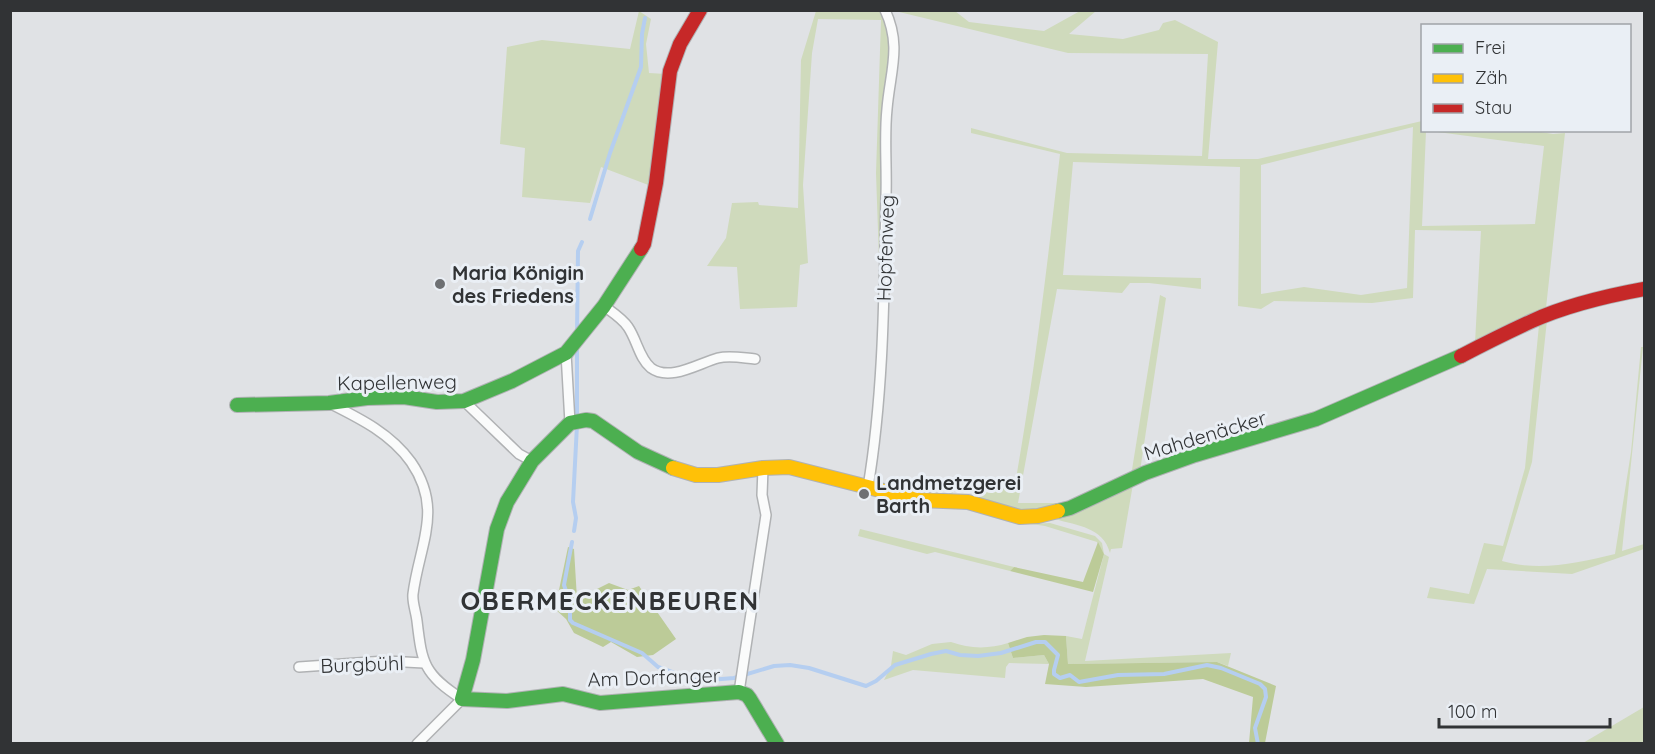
<svg xmlns="http://www.w3.org/2000/svg" width="1655" height="754" viewBox="0 0 1655 754" font-family="Quicksand,sans-serif">
  <style>
    .green { fill: #cfdabc; fill-rule: evenodd }
    .forest { fill: #bccb98 }
    .lines { fill: none; stroke-linecap: round; stroke-linejoin: round }
    .stream { stroke: #b5cef0; stroke-width: 4 }
    .street-casing { stroke: #b0b2b4; stroke-width: 12 }
    .fast-casing { stroke: #b0b2b4; stroke-width: 16 }
    .slow-casing { stroke: #b0b2b4; stroke-width: 16 }
    .jam-casing { stroke: #b0b2b4; stroke-width: 16 }
    .street { stroke: #fafbfb; stroke-width: 9 }
    .fast { stroke: #4caf50; stroke-width: 14 }
    .slow { stroke: #ffc107; stroke-width: 14 }
    .jam { stroke: #c62828; stroke-width: 14 }
    .poi-dot { fill: #6e7073; stroke: #eaeff5; stroke-width: 2 }
    .labels { text-anchor: middle; dominant-baseline: central; stroke-width: 6; stroke-linejoin: round; paint-order: stroke }
    .street-label { font-size: 20px; fill: #313335; stroke: #eaeff5 }
    .poi-label { font-size: 20px; font-weight: bold; fill: #313335; stroke: #eaeff5; text-anchor: start }
    .district-label { font-size: 26px; font-weight: bold; letter-spacing: 1.5px; fill: #313335; stroke: #eaeff5 }
  </style>
  <rect width="100%" height="100%" fill="#e0e2e5"/>
  <g class="green">
    <path d="M639,11L651,19L646,44L649,73L666,74L651,186L601,167L590,203L522,197L525,148L500,144L507,47L542,40L630,49Z"/>
    <path d="M816,11H881L892,43L882,260H879L876,173L881,20L818,19L812,53L803,185L808,263L800,265L797,307L740,309L737,267L707,266L726,238L732,203L758,202L759,205L798,208L801,60Z"/>
    <path d="M895,11H955L969,22L1044,31L1080,11H1096L1069,34L1123,39L1159,30L1163,23L1175,20L1218,42L1208,159H1258L1422,121V130L1426,131L1422,226L1535,224L1544,146L1430,131L1529,130L1553,134L1565,133L1546,308L1475,343L1481,231L1415,230L1413,298L1372,303L1274,301L1261,309L1238,306L1240,167L1073,162L1063,275L1201,278V289L1149,283H1130L1122,293L1057,289L1018,503H1062L1085,494L1062,507L1022,511L973,497L972,487L954,486L952,496H949L951,480L1014,490C1034,379 1047,267 1060,154L971,133V128L1067,153L1202,156L1208,54L1068,53ZM1413,127L1407,288L1361,295L1304,287L1261,294V165Z"/>
    <path d="M1160,295L1166,298L1140,471L1131,476Z"/>
    <path d="M1547,320L1532,462L1502,561C1540,572 1577,563 1615,554L1631,452L1641,347H1643L1622,551L1644,544V549L1572,574L1487,569L1474,604L1427,598L1430,587L1469,594L1484,543L1503,546L1525,468L1539,325Z"/>
    <path d="M1133,484L1122,548L1111,549L1110,553C1103,527 1078,526 1055,519L1083,509Z"/>
    <path d="M1050,523L1095,536L1102,543L1104,554L1109,557L1085,661L1231,653L1228,666L1217,662L1068,664L1066,636L1082,639L1104,554L1097,542L1045,526L1031,524Z"/>
    <path d="M860,529L1014,567L1010,571L935,552L927,554L858,536Z"/>
    <path d="M951,642C970,649 989,649 1008,643L1013,658L1044,655L1049,664L1009,663L1006,667L1005,678L913,670L884,680L891,666L893,651L906,655L932,644Z"/>
    <path d="M1644,707V743H1583Z"/>
  </g>
  <g class="forest">
    <path d="M1098,542L1104,554L1093,592L1010,571L1014,567L1083,582Z"/>
    <path d="M568,547L574,549L577,599L609,583L628,590L639,586L676,639L653,655L637,657L611,642L603,647L574,633L566,619L555,609Z"/>
    <path d="M1044,635L1066,636L1068,664L1217,662L1276,686L1265,743H1267H1249L1253,697L1203,679L1086,687L1045,684L1049,664L1044,655L1013,658L1008,643L1027,637Z"/>
  </g>
  <g class="lines">
    <g class="stream">
      <path d="M590,219L610,153L641,67L642,34L645,18"/>
      <path d="M577,334L578,251L582,242"/>
      <path d="M577,347V418"/>
      <path d="M574,531L576,518L573,502L577,425"/>
      <path d="M572,542L564,585L570,603V620L573,623L642,653L658,667L697,681L734,678L774,666L790,665L809,668L866,686L876,681L895,665L931,654L946,651L960,655L978,656L1001,653L1036,642H1045L1058,655L1054,670V674L1060,678L1070,675L1079,682L1118,675L1164,674L1207,665L1221,668L1260,684L1265,689L1266,697L1255,728L1258,744"/>
    </g>
    <defs>
      <g id="street">
        <path d="M604,306C612,312 623,319 628,327C637,340 639,358 651,368C670,382 699,363 718,358C730,355 743,358 755,359"/>
        <path d="M566,353L570,423"/>
        <path d="M464,401L519,454L532,461"/>
        <path d="M331,404C361,419 391,434 411,462C444,510 419,545 413,594C412,602 416,612 417,621C422,664 424,674 462,699L417,744"/>
        <path d="M868,487C884,391 884,292 886,195C887,167 884,137 887,109C890,72 902,46 885,10"/>
        <path d="M299,667L386,661L424,663"/>
        <path d="M739,692L766,515L762,495L763,468"/>
      </g>
      <g id="fast">
        <path d="M237,405L329,403L367,398L404,397L437,402L464,401L512,381L566,353L604,306L641,249"/>
        <path d="M673,468L638,452L593,421L586,420L570,423L532,461L507,502L497,529L473,660L462,699L507,701L563,694L600,703L739,692L747,695L750,699L777,744"/>
        <path d="M1058,511L1070,508L1145,473L1195,455L1316,419L1461,356"/>
      </g>
      <path id="slow" d="M673,468L696,475H718L763,468L789,467L919,500L968,502L1020,517L1038,516L1058,511"/>
      <g id="jam">
        <path d="M641,249L644,244L656,183L670,71L680,44L700,10"/>
        <path d="M1461,356C1484,344 1508,332 1532,321C1567,305 1606,296 1644,289"/>
      </g>
    </defs>
    <use href="#street" class="street-casing"/>
    <use href="#fast" class="fast-casing"/>
    <use href="#slow" class="slow-casing"/>
    <use href="#jam" class="jam-casing"/>
    <use href="#street" class="street"/>
    <use href="#fast" class="fast"/>
    <use href="#slow" class="slow"/>
    <use href="#jam" class="jam"/>
  </g>
  <g class="poi-dot">
    <circle cx="440" cy="284" r="6"/>
    <circle cx="864" cy="494" r="6"/>
  </g>
  <g class="labels">
    <g class="street-label">
      <text transform="translate(885 248) rotate(-88)">Hopfenweg</text>
      <text transform="translate(397 382) rotate(-1)">Kapellenweg</text>
      <text transform="translate(1205 435) rotate(-17)">Mahdenäcker</text>
      <text transform="translate(362 664) rotate(-2)">Burgbühl</text>
      <text transform="translate(654 677) rotate(-2)">Am Dorfanger</text>
    </g>
    <g class="poi-label">
      <text x="452" y="272">Maria Königin<tspan x="452" dy="23">des Friedens</tspan></text>
      <text x="876" y="482">Landmetzgerei<tspan x="876" dy="23">Barth</tspan></text>
    </g>
    <g class="district-label">
      <text x="610" y="600">OBERMECKENBEUREN</text>
    </g>
  </g>
  <rect width="1655" height="754" fill="none" stroke="#313335" stroke-width="24"/>
  <rect x="1421" y="24" width="210" height="108" fill="#eaeff5" stroke="#a0a4a8" stroke-width="1.5"/>
  <rect x="1433" y="44" width="30" height="9" fill="#4caf50" stroke="#a0a4a8" stroke-width="1.5"/>
  <text x="1475" y="54" font-size="18" fill="#313335">Frei</text>
  <rect x="1433" y="74" width="30" height="9" fill="#ffc107" stroke="#a0a4a8" stroke-width="1.5"/>
  <text x="1475" y="84" font-size="18" fill="#313335">Zäh</text>
  <rect x="1433" y="104" width="30" height="9" fill="#c62828" stroke="#a0a4a8" stroke-width="1.5"/>
  <text x="1475" y="114" font-size="18" fill="#313335">Stau</text>
  <path d="M1439 718v9h171v-9" fill="none" stroke="#313335" stroke-width="3"/>
  <text x="1448" y="718" font-size="18" fill="#313335" stroke="#eaeff5" stroke-width="4.5" paint-order="stroke">100 m</text>
</svg>
